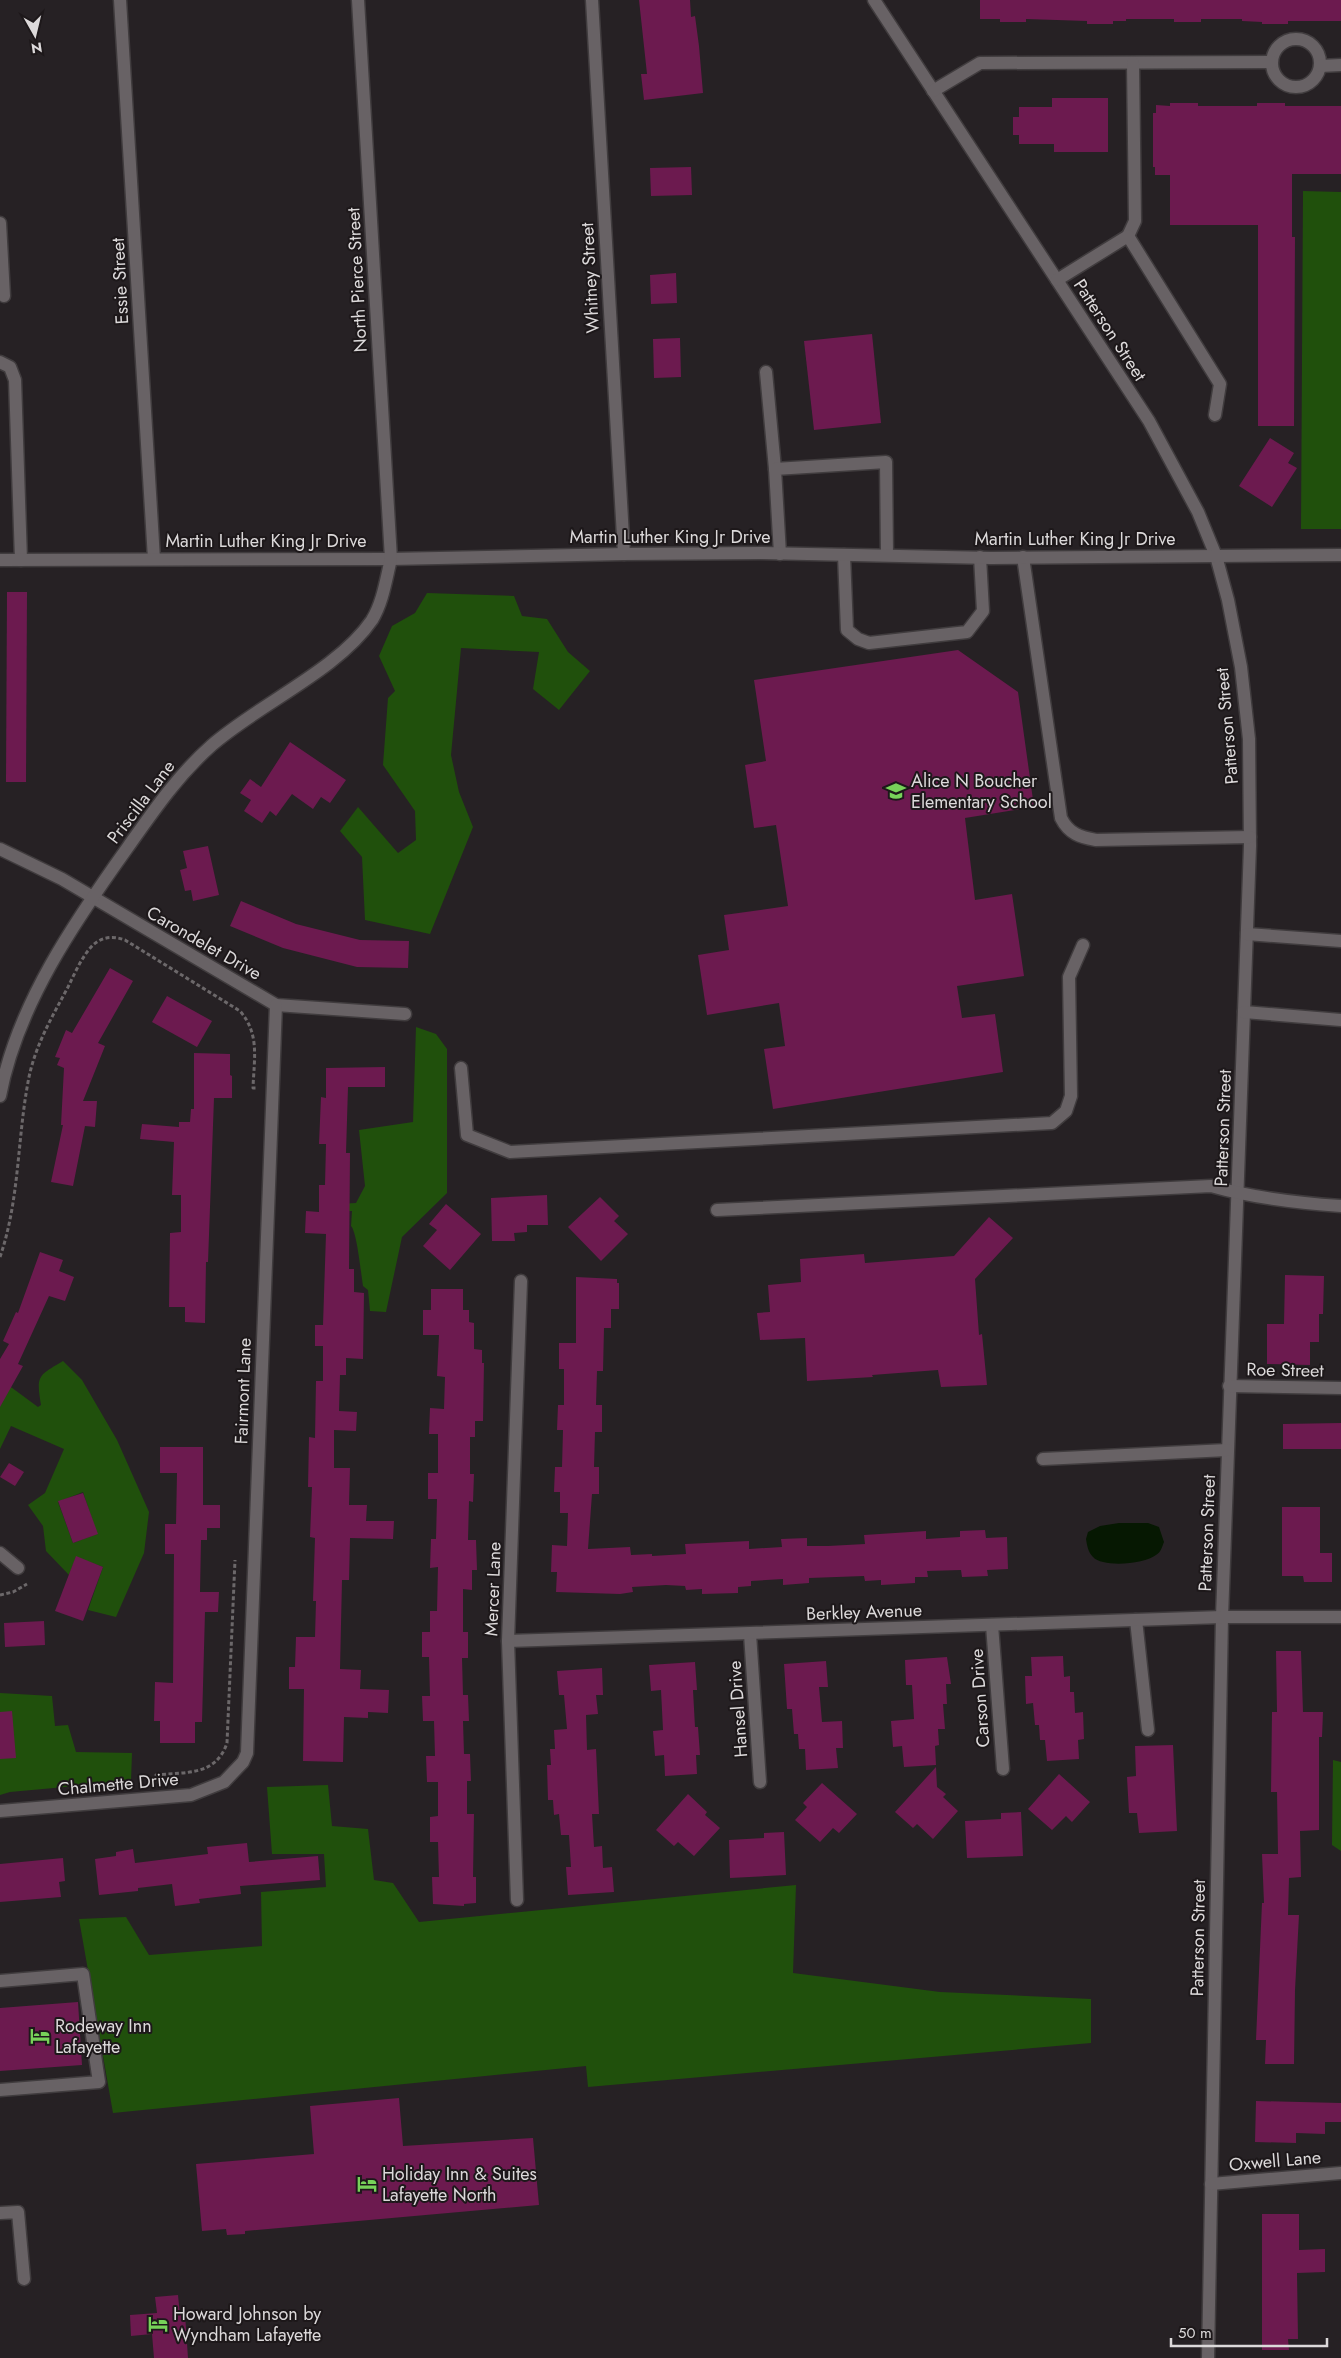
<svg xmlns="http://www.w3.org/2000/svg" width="1341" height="2358" viewBox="0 0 1341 2358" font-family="Jost,sans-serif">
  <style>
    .green { fill: #20500c; fill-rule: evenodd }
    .water { fill: #061802 }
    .building { fill: #6c1a4f }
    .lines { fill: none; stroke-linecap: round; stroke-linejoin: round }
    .minor-casing { stroke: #403c3e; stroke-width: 15 }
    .path { stroke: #6c686a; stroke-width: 3; stroke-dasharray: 4 2.5; stroke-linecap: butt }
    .minor { stroke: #686265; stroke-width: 12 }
    .labels { text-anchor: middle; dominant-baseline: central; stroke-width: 4; stroke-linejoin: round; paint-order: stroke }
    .street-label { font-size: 18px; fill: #dcd9da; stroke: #1d181a }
    .poi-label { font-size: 18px; fill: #dcd9da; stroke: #1d181a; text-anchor: start }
  </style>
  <rect width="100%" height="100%" fill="#262124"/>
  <g class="green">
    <path d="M1303,191L1341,192V529H1301Z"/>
    <path d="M427,593L514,596L522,616L547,619L568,652L590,671L559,710L533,689L539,652L461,648L451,755L459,792L473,827L430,934L365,920L362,857L340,831L358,807L398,853L416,840L415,811L383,765L388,698L395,691L379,656L392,626L415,613Z"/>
    <path d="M416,1027L436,1034L447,1049V1193L402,1237L386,1312L370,1311L368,1290L363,1286C361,1274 357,1232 351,1226L352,1211H338V1204L356,1203L365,1186L359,1130L413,1122Z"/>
    <path d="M63,1361L82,1380L117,1440L149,1512L144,1553L116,1617L88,1610L103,1567L76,1557L69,1575L46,1551L43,1526L28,1505L45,1493L64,1449L11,1426L0,1449V1379L38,1407L41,1405C36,1375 38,1376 63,1361ZM83,1492L97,1534L73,1543L58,1502Z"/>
    <path d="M0,1693L52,1696L55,1726L68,1725L76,1752L132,1753L131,1781L10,1792L0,1795Z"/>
    <path d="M1333,1760L1341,1762V1851L1332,1845Z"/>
    <path d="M328,1785L332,1826L368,1829L374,1880L393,1883L419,1922L796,1885L793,1973L940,1992L1091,1999V2043L588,2087L586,2066L113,2113L79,1919L126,1917L149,1955L262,1946L261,1892L326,1887L324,1854H272L267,1787Z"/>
  </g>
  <path class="water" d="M1119,1523H1148L1159,1527L1164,1542C1162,1547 1161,1552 1156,1555C1145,1564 1103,1568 1093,1557C1088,1552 1087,1545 1086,1539L1088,1532L1100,1526Z"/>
  <g class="building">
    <path d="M639,0H690L691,17L695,16L699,46L703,93L644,100L641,74H647Z"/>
    <path d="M980,0H1341V21H1288V24H1262V22L1242,21V19H1201V22H1174V19H1126V21H1113V24H1087V21L1026,19V22H1000V19H980Z"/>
    <path d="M1052,98H1108V152H1054V144H1019V135H1013V117H1019V107H1052Z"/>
    <path d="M1170,103H1198V106H1257V103H1285V106H1341V174H1292V237H1295L1294,426H1258V225H1170V175H1155V167H1153V113H1156V105L1170,106Z"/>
    <path d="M691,167L692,195L651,196L650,168Z"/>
    <path d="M676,273L677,303L651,304L650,275Z"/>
    <path d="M872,334L881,423L814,430L804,341Z"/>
    <path d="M680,338L681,377L654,378L653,339Z"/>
    <path d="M1270,438L1294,453L1288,463L1297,468L1272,507L1239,486Z"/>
    <path d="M7,592H27L26,782H6Z"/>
    <path d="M958,650L1018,692L1034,807L965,818L975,900L1012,894L1024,976L957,986L962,1018L995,1014L1003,1072L773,1109L764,1049L785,1046L779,1003L707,1015L698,955L729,950L724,915L788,906L776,825L754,828L745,765L766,761L754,680Z"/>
    <path d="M290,742L346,780L330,803L321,797L313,809L292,794L276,816L270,811L262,823L244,811L251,800L240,793L250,779L261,787Z"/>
    <path d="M208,846L219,895L193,901L191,890L185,891L180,870L187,868L183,851Z"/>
    <path d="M241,901L296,924L360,940L409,941L408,968L357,967L283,948L230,926Z"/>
    <path d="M110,968L133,981L98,1043L105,1046L83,1101H97L95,1127L85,1126L73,1186L51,1182L63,1125H61L64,1068L57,1065L60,1058L55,1057L66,1030L72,1033Z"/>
    <path d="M167,996L212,1021L197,1047L152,1022Z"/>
    <path d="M194,1053L230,1054V1075L232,1076V1098H214L208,1262H206L205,1323L185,1322V1307H169L170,1233L181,1232V1195H172L174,1142L140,1139L142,1124L179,1127V1122H190L191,1109H194Z"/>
    <path d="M385,1067V1087H348L346,1153H350L349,1269H354V1292L364,1293L363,1359L346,1358V1375H340L339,1411L357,1412L356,1431L334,1430V1468H350L349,1505H367L366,1521H394L393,1539L350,1538L349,1580H342L340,1669L361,1670L360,1689L389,1690L388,1713L368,1712V1718L344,1717L343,1762L303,1761L304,1689H289V1667H295L296,1637H315L316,1601H313L315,1538L310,1537L312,1487H308L309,1437L315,1438L316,1381H323V1346H315V1325H323L326,1234L305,1233L306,1211L319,1212V1185H325L326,1144H319L321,1097L326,1098V1068Z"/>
    <path d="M547,1195L548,1225H527V1232L514,1233L515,1241H492L491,1198Z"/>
    <path d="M600,1197L619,1216L614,1221L628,1234L601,1261L568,1227Z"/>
    <path d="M446,1204L481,1234L450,1270L423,1246L437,1230L429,1224Z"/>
    <path d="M989,1217L1013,1238L975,1279L979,1335L982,1334L987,1385L941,1387L938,1370L872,1375L873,1377L807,1381L805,1338L760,1340L757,1313L770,1312L768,1285L801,1282L800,1259L864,1254L865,1263L954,1256Z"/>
    <path d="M40,1252L63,1260L59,1271L74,1277L65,1301L49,1296L18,1364L23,1366L0,1407V1359L9,1344L3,1341L16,1312L18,1313Z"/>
    <path d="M1285,1275L1324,1276L1323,1314H1319V1342H1310V1365L1267,1364V1324H1284Z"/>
    <path d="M576,1277L617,1279V1283H619V1309H611V1328H604L603,1371H597L596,1405H602V1432H595L594,1467H599V1494H592L588,1549L630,1547L631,1555L652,1554V1556L686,1554L685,1544L749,1541V1549L782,1547L781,1539L807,1538V1546H828L865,1544L864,1535L926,1531V1539L960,1537V1531L985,1530L986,1538L1007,1537L1008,1569L987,1570L988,1576L962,1577L961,1570L927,1571L928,1577H915V1583L881,1585V1580L865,1581L864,1576L809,1578V1583L783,1585V1579L751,1581V1586L738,1587V1593L702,1594V1589L686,1590L685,1586L666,1585L632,1587L633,1592L620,1594L556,1592L557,1572H551L552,1545L567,1546L568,1513H560V1492H554L555,1467H562L563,1430H557L558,1405H564V1369H559V1343H576Z"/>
    <path d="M431,1289H463V1310H469V1322L474,1323V1349L482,1350V1363H484L483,1421H475V1437H470V1474H474L473,1502L469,1501L468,1540H476L477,1570H472V1590L463,1589V1632H468V1658H462L463,1695H468L469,1721H463L464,1754H470L471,1781H467V1814H474L473,1877H476V1903L464,1904V1906L433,1904L432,1877H439L438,1842H430V1817L438,1816V1782H427L426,1756H435L434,1721H423L422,1696H430L429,1657H422V1632H430V1611H437L438,1567L430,1568L431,1539H436L437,1499H428V1473H438V1434H429L430,1408L444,1409L445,1377L437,1376L439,1335H423V1310H431Z"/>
    <path d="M1341,1423V1449H1283V1424Z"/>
    <path d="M160,1447H203V1505H220V1528H207V1540H201L200,1592H219L218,1612H205L202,1722H195V1743H160V1721H154L155,1682L173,1683L174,1554H165V1524H176L177,1473H160Z"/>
    <path d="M9,1463L24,1472L15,1486L0,1477Z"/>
    <path d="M83,1493L98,1534L73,1543L58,1501Z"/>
    <path d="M1282,1507H1320V1553H1332V1582H1304L1303,1576H1282Z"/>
    <path d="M76,1556L103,1567L83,1621L55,1611Z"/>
    <path d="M44,1621L45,1645L5,1647L4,1623Z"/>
    <path d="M1276,1651H1301L1303,1712H1323L1322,1737H1319V1830L1300,1831L1301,1877L1289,1878L1288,1915H1299L1295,1990L1294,2064H1265L1266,2040H1256L1262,1903H1264L1262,1854H1278L1277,1792H1271L1272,1712H1277Z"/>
    <path d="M1063,1656L1064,1677L1070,1676V1692H1074L1075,1713L1083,1712L1084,1739L1078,1740L1079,1759L1047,1761L1045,1740H1040L1039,1725H1035L1033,1703L1026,1704L1025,1676H1032L1031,1657Z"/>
    <path d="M947,1657L951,1684H946L947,1704H943L945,1729H938L939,1745L935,1746L936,1765L904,1767L902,1746L893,1747L891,1721L914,1719L912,1685H906L905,1660Z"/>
    <path d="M826,1661L828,1687H819L822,1722L842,1721L843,1748H836L838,1768L806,1770L805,1749H799L798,1734H794L792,1709H787L784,1664Z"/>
    <path d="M695,1662L697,1690H693L695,1727H698L700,1755H696L697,1774L665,1776L664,1755L655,1756L653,1731L663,1730L661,1690L651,1691L649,1665Z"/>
    <path d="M602,1668L603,1695H596L598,1714L586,1715L587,1750L596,1749L599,1814H592L594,1847L602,1846L603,1868L612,1867L614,1892L568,1895L566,1867H571L569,1835H561L559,1814L554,1815L553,1800H548L547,1765H551L550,1749H555L554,1730L567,1729L564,1695H559L557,1671Z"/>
    <path d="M12,1711L16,1758L0,1759V1712Z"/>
    <path d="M1173,1745L1177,1831L1139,1833L1137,1813H1129L1127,1777L1136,1776L1135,1746Z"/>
    <path d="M936,1767L937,1787L946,1794L943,1797L958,1811L933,1839L917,1824L913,1828L895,1812Z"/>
    <path d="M1059,1774L1090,1802L1072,1822L1066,1816L1052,1830L1028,1809Z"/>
    <path d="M822,1783L857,1814L839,1833L833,1828L820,1842L795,1820L807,1807L803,1803Z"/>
    <path d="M688,1794L707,1812L705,1815L720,1828L694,1856L678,1842L674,1846L656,1830Z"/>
    <path d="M1021,1812L1023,1856L967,1858L965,1821L1001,1819V1813Z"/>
    <path d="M784,1832L786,1875L730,1878L729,1840L764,1838V1833Z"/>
    <path d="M247,1843L249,1862L318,1856L320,1880L240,1886L241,1894L199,1899L200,1903L175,1906L172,1884L138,1888V1891L99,1895L95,1859L116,1856V1852L133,1849L135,1863L208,1854L207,1847Z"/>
    <path d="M63,1858L65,1881L59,1882L61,1897L0,1902V1864Z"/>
    <path d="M78,2002L82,2065L0,2071V2008Z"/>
    <path d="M399,2098L403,2146L533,2138L539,2205L245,2231V2234L227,2235L226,2229L202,2231L196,2164L314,2154L310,2106Z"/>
    <path d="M1256,2101L1341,2103V2122H1325V2134L1296,2133V2143L1255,2142Z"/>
    <path d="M1262,2214H1299V2250L1325,2249V2272L1297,2273L1298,2339H1288L1289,2350H1262Z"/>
    <path d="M178,2295L180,2315L185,2314L188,2358H154L152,2334L131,2336L130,2315L157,2313L155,2297Z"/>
  </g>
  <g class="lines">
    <defs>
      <g id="minor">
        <path d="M120,0L154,559"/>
        <path d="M592,0L624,554"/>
        <path d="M874,0L1149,421L1198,512L1216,556L1228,600L1241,667L1249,739L1250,846L1222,1617L1208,2358"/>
        <circle cx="1296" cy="63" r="24"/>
        <path d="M1320,66L1341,65"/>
        <path d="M933,91L980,63L1272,62"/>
        <path d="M0,223L4,296"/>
        <path d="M1128,236L1135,221L1133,63"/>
        <path d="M1057,280L1128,236L1220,384L1215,415"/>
        <path d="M0,362L10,367L15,380L21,560"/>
        <path d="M766,372L775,469"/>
        <path d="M780,554L775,469L886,462L887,555"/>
        <path d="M844,555L847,630L858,639L869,643L967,632L983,611L980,557"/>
        <path d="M1023,557L1061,818C1069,834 1080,837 1096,840L1250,837"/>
        <path d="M0,560L391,559L624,554L761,553L991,558L1341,555"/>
        <path d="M0,849L62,879L276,1005L405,1014"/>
        <path d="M1247,934L1341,941"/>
        <path d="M1244,1012L1341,1020"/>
        <path d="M461,1068L467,1135L510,1152L1052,1123L1066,1111L1071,1096L1069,977L1083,945"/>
        <path d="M0,1096C17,1005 75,921 128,847C154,810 178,775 212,745C259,704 338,670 372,620C383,602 386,579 391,559L358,0"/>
        <path d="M717,1210L1211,1186C1253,1198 1297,1203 1341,1206"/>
        <path d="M1229,1386L1341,1388"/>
        <path d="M1043,1459L1227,1450"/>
        <path d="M0,1553L18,1568"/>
        <path d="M1136,1620L1148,1730"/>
        <path d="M992,1625L1003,1769"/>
        <path d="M750,1634L760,1782"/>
        <path d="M508,1641L1222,1617H1341"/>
        <path d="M0,1811L191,1795L224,1782L243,1762L247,1753L276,1005"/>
        <path d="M517,1900L508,1641L521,1281"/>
        <path d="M0,1981L83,1974L99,2082L0,2090"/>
        <path d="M1211,2184L1341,2173"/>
        <path d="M0,2213L18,2212L24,2279"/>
      </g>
    </defs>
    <use href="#minor" class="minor-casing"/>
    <g class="path">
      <path d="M0,1257C20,1199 17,1137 29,1077C36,1044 52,1017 68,987C75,973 82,956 93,945C103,936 114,936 125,940L240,1011C260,1034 254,1059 253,1088H258"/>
      <path d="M0,1595L13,1592L27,1584"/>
      <path d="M157,1782L156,1775C186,1772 216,1776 227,1743L235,1560"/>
    </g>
    <use href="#minor" class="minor"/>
  </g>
  <defs>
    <symbol id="school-bare" viewBox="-9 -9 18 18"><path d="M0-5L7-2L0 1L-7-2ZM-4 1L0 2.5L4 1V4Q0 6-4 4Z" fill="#77d259" stroke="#1d181a" stroke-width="2.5" paint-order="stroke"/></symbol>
    <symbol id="hotel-bare" viewBox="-9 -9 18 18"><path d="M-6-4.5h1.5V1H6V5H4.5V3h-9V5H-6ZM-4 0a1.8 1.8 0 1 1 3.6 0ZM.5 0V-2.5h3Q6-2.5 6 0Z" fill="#77d259" stroke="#1d181a" stroke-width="2.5" paint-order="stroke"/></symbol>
  </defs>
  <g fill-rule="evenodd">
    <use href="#school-bare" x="882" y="777" width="28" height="28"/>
    <use href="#hotel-bare" x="26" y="2022" width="28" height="28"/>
    <use href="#hotel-bare" x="353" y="2170" width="28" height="28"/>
    <use href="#hotel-bare" x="144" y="2310" width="28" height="28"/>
  </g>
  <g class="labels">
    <g class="street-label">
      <text transform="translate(590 278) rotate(-93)">Whitney Street</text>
      <text transform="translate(357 280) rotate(-93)">North Pierce Street</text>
      <text transform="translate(120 281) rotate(-93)">Essie Street</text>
      <text transform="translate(1110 330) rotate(57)">Patterson Street</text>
      <text x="670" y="537">Martin Luther King Jr Drive</text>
      <text x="1075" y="539">Martin Luther King Jr Drive</text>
      <text x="266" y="541">Martin Luther King Jr Drive</text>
      <text transform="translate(1227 726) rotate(-95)">Patterson Street</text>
      <text transform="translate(141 802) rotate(-53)">Priscilla Lane</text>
      <text transform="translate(204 943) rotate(30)">Carondelet Drive</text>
      <text transform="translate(1223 1128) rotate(-88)">Patterson Street</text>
      <text transform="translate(1285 1370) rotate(1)">Roe Street</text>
      <text transform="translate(243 1391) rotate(-88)">Fairmont Lane</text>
      <text transform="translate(1207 1533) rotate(-88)">Patterson Street</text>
      <text transform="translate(493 1589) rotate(-88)">Mercer Lane</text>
      <text transform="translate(864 1612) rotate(-2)">Berkley Avenue</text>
      <text transform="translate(980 1698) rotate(-94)">Carson Drive</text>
      <text transform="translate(738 1709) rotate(-94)">Hansel Drive</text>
      <text transform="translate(118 1784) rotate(-5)">Chalmette Drive</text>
      <text transform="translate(1198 1938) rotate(-89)">Patterson Street</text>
      <text transform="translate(1275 2161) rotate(-5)">Oxwell Lane</text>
    </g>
    <g class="poi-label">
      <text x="911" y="781">Alice N Boucher<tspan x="911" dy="21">Elementary School</tspan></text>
      <text x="55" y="2026">Rodeway Inn<tspan x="55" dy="21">Lafayette</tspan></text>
      <text x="382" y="2174">Holiday Inn &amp; Suites<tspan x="382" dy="21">Lafayette North</tspan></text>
      <text x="173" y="2314">Howard Johnson by<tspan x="173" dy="21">Wyndham Lafayette</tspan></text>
    </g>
  </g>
  <g transform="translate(35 35) rotate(172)" stroke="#1d181a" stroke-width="4" paint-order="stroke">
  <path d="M0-4L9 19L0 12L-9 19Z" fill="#dcd9da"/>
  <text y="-8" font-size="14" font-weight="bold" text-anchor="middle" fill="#dcd9da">N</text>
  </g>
  <path d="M1171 2338v8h156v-8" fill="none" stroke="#dcd9da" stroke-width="2.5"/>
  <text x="1178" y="2338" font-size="15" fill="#dcd9da" stroke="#1d181a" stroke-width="4" paint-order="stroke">50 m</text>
</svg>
